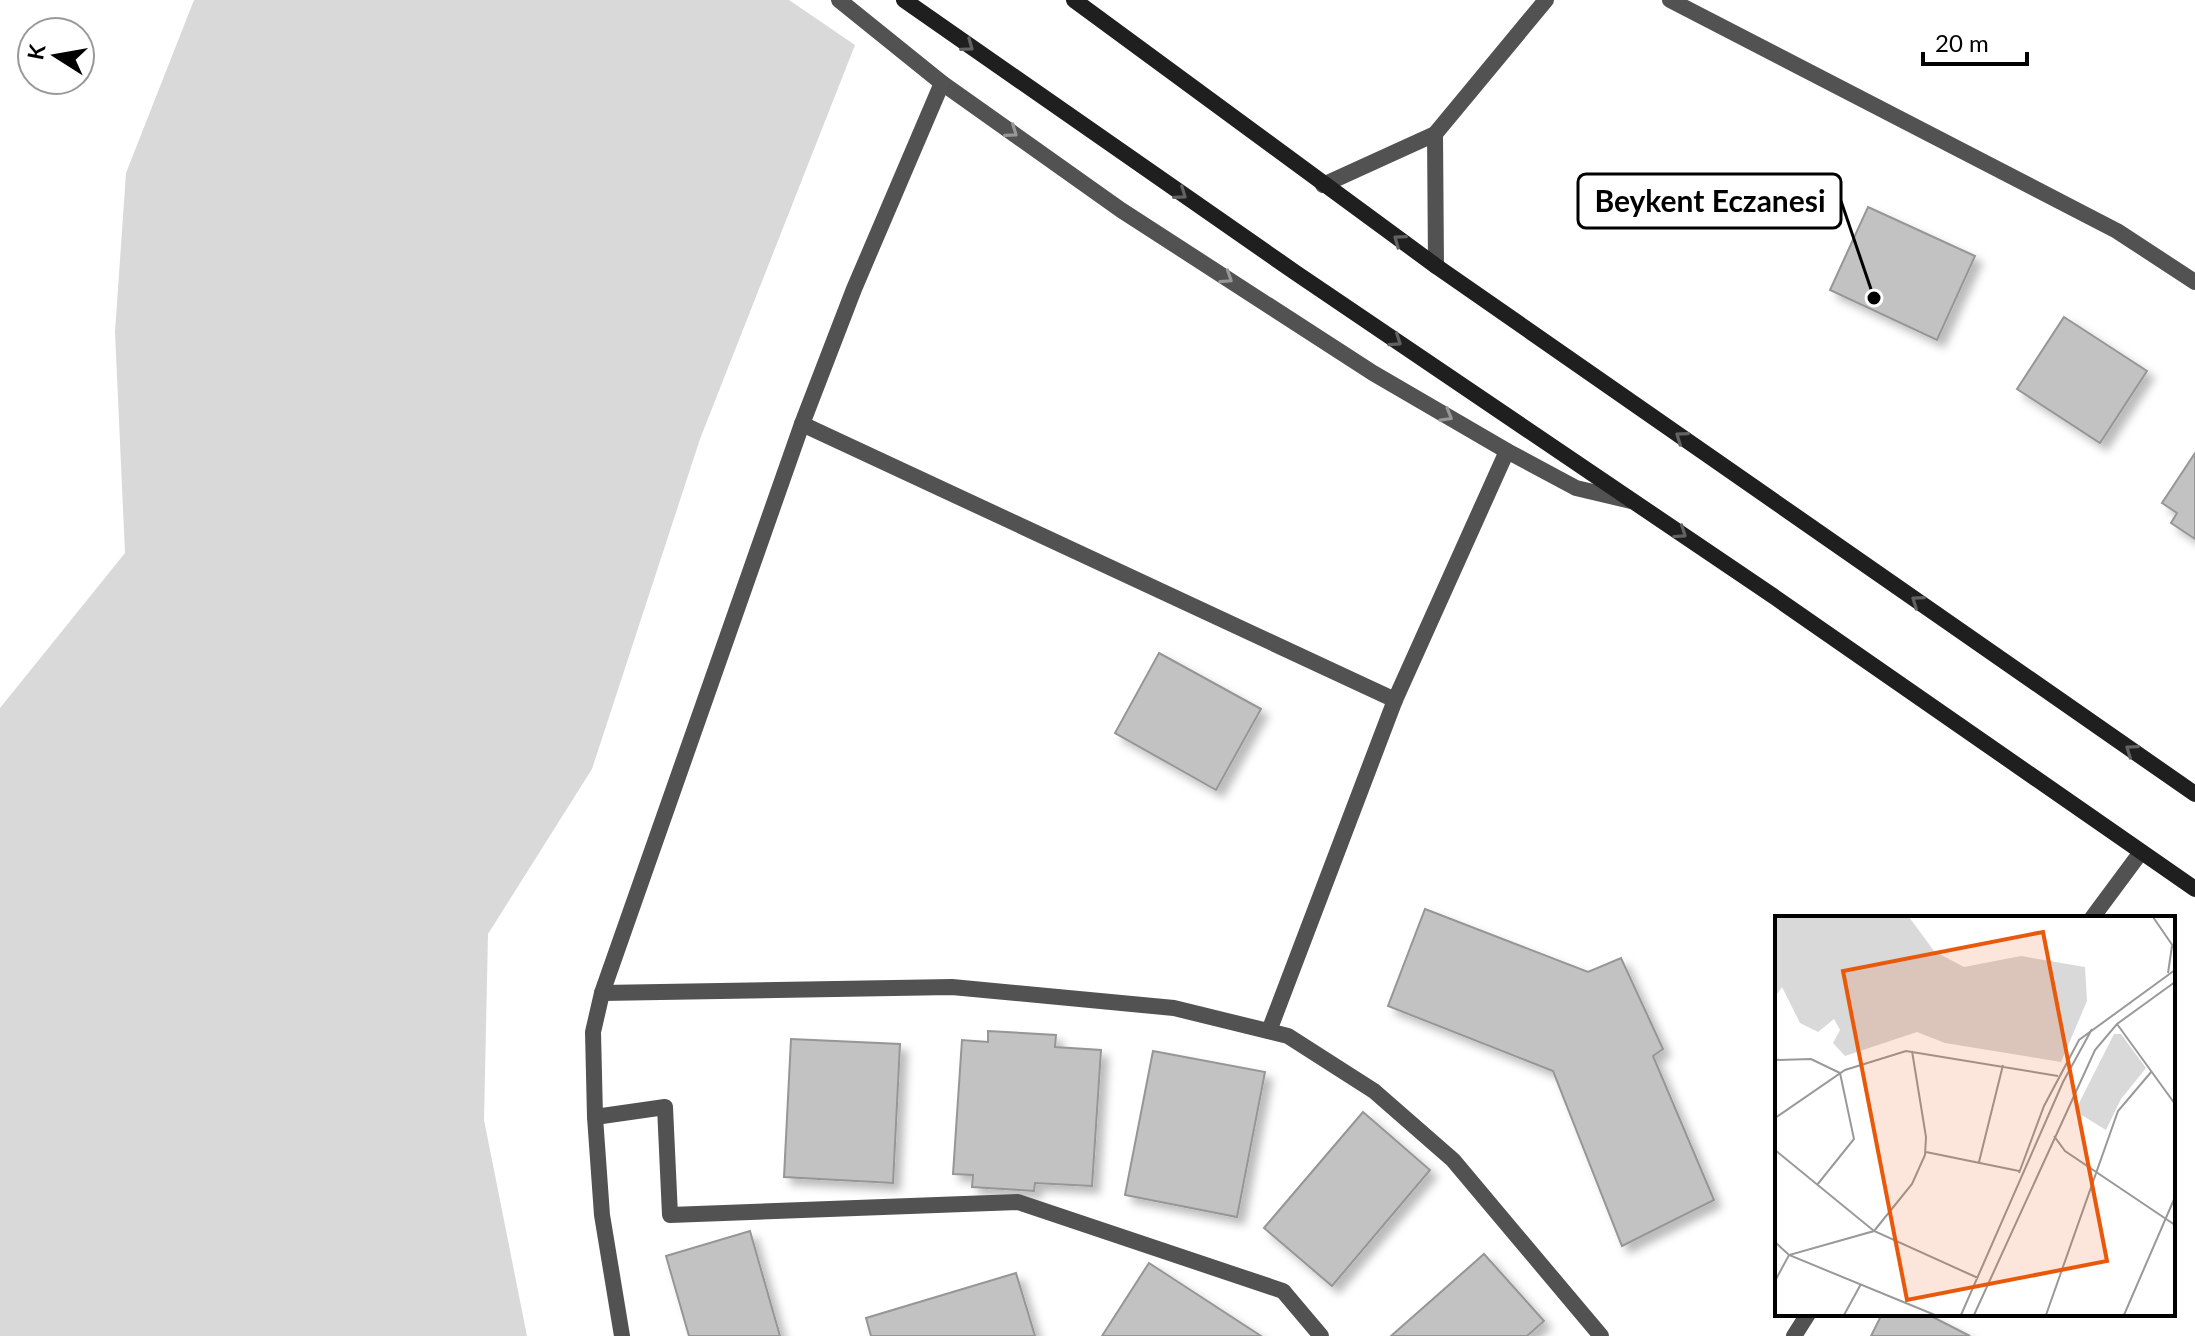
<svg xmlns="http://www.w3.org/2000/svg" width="2195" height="1336" viewBox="0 0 2195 1336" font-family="Lato,sans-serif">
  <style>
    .green { fill: #d9d9d9 }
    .building { fill: #c2c2c2; stroke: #969696; stroke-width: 2; filter: url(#shadow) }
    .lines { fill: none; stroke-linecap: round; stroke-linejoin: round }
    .lane { stroke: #525252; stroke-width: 16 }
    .street { stroke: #525252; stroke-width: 16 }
    .secondary { stroke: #1f1f1f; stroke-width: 16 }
    .oneway { stroke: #626262 }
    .oneway2 { stroke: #979797 }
    .inset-road { fill: none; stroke: #999; stroke-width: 2 }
    .view { fill: #e8590c; fill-opacity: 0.15; stroke: #e8590c; stroke-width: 4 }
    .inset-edge { fill: none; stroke: #000; stroke-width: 4 }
    .leader { fill: none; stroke: #000; stroke-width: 3 }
    .callout-dot { fill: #000; stroke: #fff; stroke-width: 3 }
    .callout { fill: #fff; stroke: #000; stroke-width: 3 }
    .callout-label { font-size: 30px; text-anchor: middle; font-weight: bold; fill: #000 }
  </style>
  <defs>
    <filter id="shadow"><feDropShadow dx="7" dy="7" stdDeviation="4" flood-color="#0004"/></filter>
  </defs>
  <rect width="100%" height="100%" fill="#fff"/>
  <path class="green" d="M194,0H789L855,45L700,439L592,769L488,934L484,1120L527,1336H0V708L125,553L115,332L126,173Z"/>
  <g class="building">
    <path d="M1868,207L1975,256L1937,340L1830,290Z"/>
    <path d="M2064,317L2147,371L2100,443L2017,389Z"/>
    <path d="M2195,453V539L2171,523L2177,513L2162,503Z"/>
    <path d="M1159,653L1261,709L1216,790L1115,733Z"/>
    <path d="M1425,909L1588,972L1621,958L1663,1049L1653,1056L1714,1200L1622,1246L1553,1071L1388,1006Z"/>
    <path d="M988,1031L1056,1035L1055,1047L1101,1050L1092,1186L1035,1183L1034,1191L972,1187L973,1175L953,1174L962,1040L988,1042Z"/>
    <path d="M791,1039L900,1044L893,1183L784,1177Z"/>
    <path d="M1153,1051L1265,1072L1237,1217L1125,1195Z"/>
    <path d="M1363,1112L1430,1170L1332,1286L1264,1228Z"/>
    <path d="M750,1231L780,1336H689L666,1256Z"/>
    <path d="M1484,1254L1544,1321L1527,1336H1391Z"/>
    <path d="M1149,1263L1261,1336H1102Z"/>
    <path d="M1016,1273L1035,1336H871L866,1318Z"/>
    <path d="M1882,1314H1927L1970,1336H1871Z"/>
  </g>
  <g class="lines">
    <path class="lane" d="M595,1117L665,1107L670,1215L1018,1202L1283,1291L1321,1336"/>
    <g class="street">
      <path d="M839,0L942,83L1121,210L1373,373L1507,451L1576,488L1631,501"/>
      <path d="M1670,0L2117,231L2195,282"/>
      <path d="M1435,134L1436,266"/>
      <path d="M1323,185L1435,134L1546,0"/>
      <path d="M802,424L1395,700"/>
      <path d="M2092,918L2141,852"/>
      <path d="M602,993L952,987L1174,1008L1288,1036L1374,1091L1453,1160L1601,1336"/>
      <path d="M1269,1031L1395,700L1507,451"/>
      <path d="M622,1336L602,1215L595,1117L593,1032L602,993L802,424L854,289L942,83"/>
      <path d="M1794,1336L1808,1314"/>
    </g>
    <g class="secondary">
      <path d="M904,0L1296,273L1776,598L2195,889"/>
      <path d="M1074,0L1436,266L2195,794"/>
    </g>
  </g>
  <defs><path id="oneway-chevron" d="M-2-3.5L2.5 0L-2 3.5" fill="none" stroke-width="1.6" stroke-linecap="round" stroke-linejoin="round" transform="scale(2)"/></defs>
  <g class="oneway">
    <use href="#oneway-chevron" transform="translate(968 46) rotate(36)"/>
    <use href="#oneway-chevron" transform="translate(1181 194) rotate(35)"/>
    <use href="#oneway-chevron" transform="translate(1399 240) rotate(-144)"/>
    <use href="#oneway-chevron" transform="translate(1396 341) rotate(34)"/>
    <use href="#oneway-chevron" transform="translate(1681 437) rotate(-145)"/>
    <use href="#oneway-chevron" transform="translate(1681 533) rotate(34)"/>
    <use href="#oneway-chevron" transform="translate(1917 601) rotate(-145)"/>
    <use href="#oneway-chevron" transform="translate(2131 750) rotate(-145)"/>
  </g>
  <g class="oneway2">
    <use href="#oneway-chevron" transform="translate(1012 132) rotate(35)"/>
    <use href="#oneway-chevron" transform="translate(1227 278) rotate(33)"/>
    <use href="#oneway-chevron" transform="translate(1447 416) rotate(30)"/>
  </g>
  <g transform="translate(1775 916)">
    <rect width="400" height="400" fill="#fff"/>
    <path d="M0,1H134L159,35L189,51L246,40L310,51L312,85L286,146L170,127L142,116L70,140L58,127L65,114L59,103L43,116L25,107L7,71L0,81ZM339,118H346L371,152L346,183L331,214L300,195Z" fill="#d9d9d9"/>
    <path class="inset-road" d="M378,1L400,33M393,57L397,30M342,108L400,188M0,144L36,143L65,157L79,223L42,269M0,202L70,154L131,135L283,160M279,220L290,235L400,309M0,234L99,315L203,362M151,236L244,255M204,246L228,149M244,257L269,190L304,124L400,54M0,326L14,339L160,399M0,365L14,339L99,315L137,268L150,239L151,221L137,135M69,399L86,368M186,399L288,166L317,113M199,399L320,134L342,108L400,66M271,399L343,195L377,155M349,399L400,281"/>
    <path class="view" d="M268,16L332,345L132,384L68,55Z"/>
    <rect width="400" height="400" class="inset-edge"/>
  </g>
  <path class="leader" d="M1874 298L1841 201"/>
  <circle class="callout-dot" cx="1874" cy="298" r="8"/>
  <rect class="callout" x="1578" y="174" width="263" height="54" rx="8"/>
  <g class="callout-label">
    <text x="1710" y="212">Beykent Eczanesi</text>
  </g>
  <g transform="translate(56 56) rotate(281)"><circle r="38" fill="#ffffff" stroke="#999999" stroke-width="2"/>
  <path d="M0-6L14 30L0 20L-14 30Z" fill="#000000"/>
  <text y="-12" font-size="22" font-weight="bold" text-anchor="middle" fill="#000000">K</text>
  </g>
  <path d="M1923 52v12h104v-12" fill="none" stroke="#000000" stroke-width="4"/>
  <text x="1935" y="52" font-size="24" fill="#000000" stroke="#ffffff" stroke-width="6" paint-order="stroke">20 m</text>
</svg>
